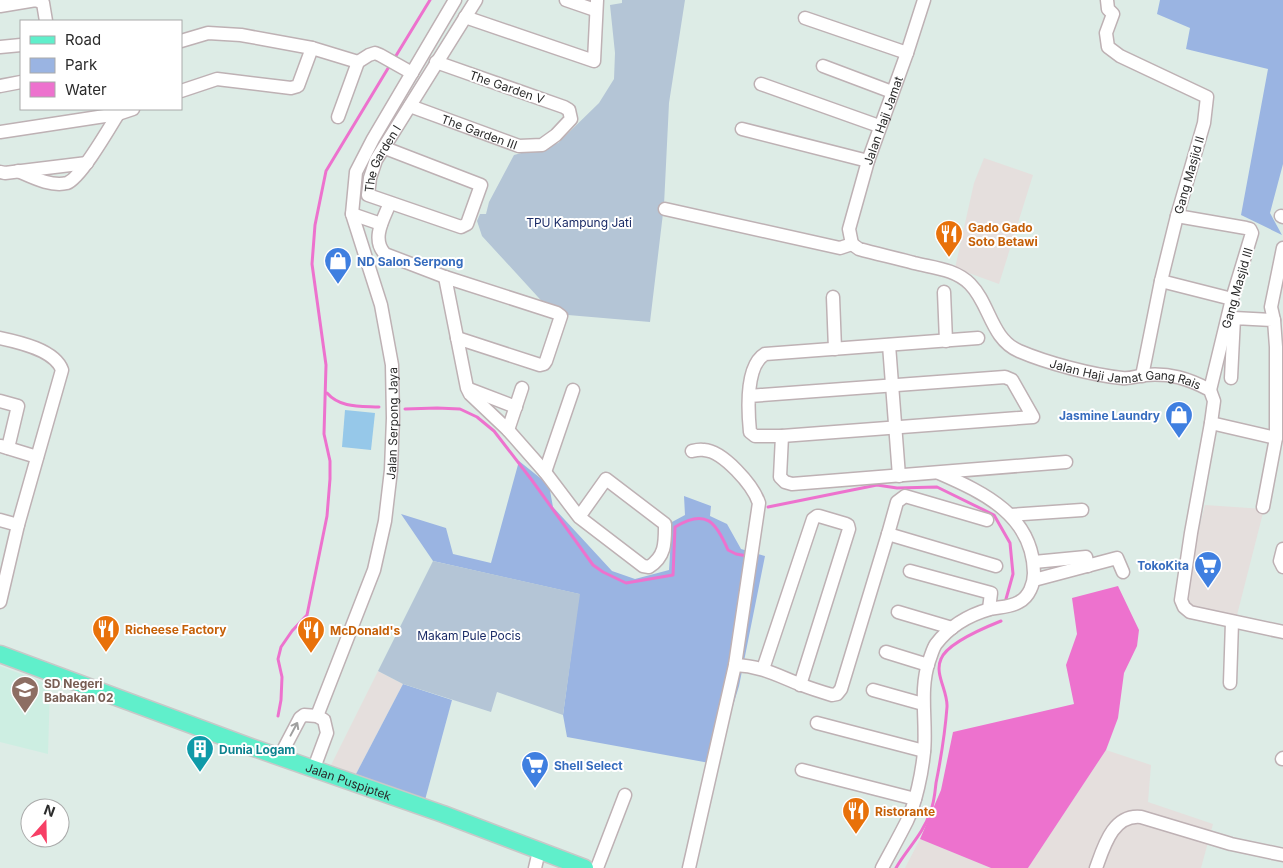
<svg xmlns="http://www.w3.org/2000/svg" width="1283" height="868" viewBox="0 0 1283 868" font-family="Inter,sans-serif">
  <style>
    .industrial { fill: #e5dfdd }
    .education { fill: #cdeee2 }
    .green { fill: #9ab4e2 }
    .cemetery { fill: #b4c5d6 }
    .pitch { fill: #96c8e9 }
    .water { fill: #ed72ce }
    .lines { fill: none; stroke-linecap: round; stroke-linejoin: round }
    .stream { stroke: #ed72ce; stroke-width: 3 }
    .minor-casing { stroke: #beb1b4; stroke-width: 15 }
    .major-casing { stroke: #c8c8c8; stroke-width: 19 }
    .minor { stroke: #fff; stroke-width: 12 }
    .major { stroke: #60efcb; stroke-width: 16 }
    .oneway { stroke: #a0a0a0 }
    .labels { text-anchor: middle; dominant-baseline: central; stroke-width: 4; stroke-linejoin: round; paint-order: stroke }
    .street-label { font-size: 12px; fill: #2b2b2b; stroke: #fff }
    .park-label { font-size: 12px; fill: #1b2c67; stroke: #fff }
    .food-label { font-size: 12px; font-weight: bold; fill: #c56008; stroke: #fff; text-anchor: start }
    .shop-label { font-size: 12px; font-weight: bold; fill: #366cbe; stroke: #fff; text-anchor: start }
    .education-label { font-size: 12px; font-weight: bold; fill: #785e54; stroke: #fff; text-anchor: start }
    .culture-label { font-size: 12px; font-weight: bold; fill: #0d838f; stroke: #fff; text-anchor: start }
  </style>
  <rect width="100%" height="100%" fill="#ddece6"/>
  <g class="industrial">
    <path d="M984,158L1033,175L999,284L955,268L974,183Z"/>
    <path d="M1205,505L1264,509L1236,619L1197,614L1178,594L1194,548Z"/>
    <path d="M378,671L403,684L356,774L331,765Z"/>
    <path d="M1106,750L1151,765L1148,802L1213,824L1201,868H1028Z"/>
    <path d="M920,839L991,868H905Z"/>
  </g>
  <path class="education" d="M0,666L50,685L48,754L0,742Z"/>
  <g class="green">
    <path d="M1160,0H1283V164L1270,213L1282,235L1241,215L1268,69L1186,49L1190,28L1157,14Z"/>
    <path d="M519,461L549,485L553,507L612,571L635,579L669,570L672,522L685,515L684,496L711,506L710,516L727,524L741,549L765,556L739,686L715,764L567,737L563,715L579,594L433,561L401,514L446,528L453,554L491,563Z"/>
    <path d="M403,684L452,700L425,800L356,774Z"/>
  </g>
  <g class="cemetery">
    <path d="M622,0H685L669,103L664,205L650,322L568,315L548,308L482,236L477,221L480,214H486L489,202L514,155L558,143L599,103L614,79L615,53L610,5L622,3Z"/>
    <path d="M433,561L580,594L563,715L497,692L491,712L403,684L378,671Z"/>
  </g>
  <path class="pitch" d="M345,410L375,413L371,450L342,447Z"/>
  <path class="water" d="M1118,586L1139,630L1137,646L1124,673L1118,718L1106,750L1028,868H991L920,839L941,790L953,732L1074,704L1066,665L1077,634L1072,598Z"/>
  <g class="lines">
    <g class="stream">
      <path d="M394,59L430,0"/>
      <path d="M327,393C340,408 360,406 379,407"/>
      <path d="M405,409L437,408L460,409L477,417L494,431L531,479L593,565L603,572L626,583L673,575L675,527C706,508 716,522 728,550L736,554L747,556"/>
      <path d="M768,507L877,485L897,488L937,487L994,515L1010,543L1013,574L1006,599"/>
      <path d="M278,716L281,700L282,677L278,659L281,647L292,631L307,615L327,516L330,479V461L324,434L326,365L312,264L315,225L326,171L390,65"/>
      <path d="M896,868C907,849 923,834 930,813C934,804 935,793 936,783C941,758 945,733 947,707C948,691 934,674 941,659C947,643 986,627 1001,621"/>
    </g>
    <defs>
      <g id="minor">
        <path d="M566,0L595,10"/>
        <path d="M1107,0L1108,9L1113,14L1106,33L1108,47L1120,56L1207,97L1204,123L1177,216L1161,281L1142,376"/>
        <path d="M0,6L36,0L43,3L46,21"/>
        <path d="M465,17L594,61L597,0"/>
        <path d="M805,18L907,53"/>
        <path d="M181,41L208,33L241,35L312,48L358,62"/>
        <path d="M0,47L21,45"/>
        <path d="M823,66L892,92"/>
        <path d="M761,84L879,126"/>
        <path d="M0,86L21,82"/>
        <path d="M181,91L217,79L291,88L298,86L312,48"/>
        <path id="s1" d="M410,106L519,146L542,145L556,135L571,119L569,110L564,107L436,62"/>
        <path d="M338,117L358,62L369,55L375,53L380,55L412,73"/>
        <path d="M742,129L868,161"/>
        <path d="M0,132L118,114L133,109"/>
        <path id="s2" d="M385,148L481,185L467,224L461,227L368,195L370,178L376,160L476,0"/>
        <path d="M18,171C32,177 51,187 67,183C80,179 110,127 118,114V109"/>
        <path d="M0,172L5,173L87,163"/>
        <path d="M390,203C383,220 371,239 385,254L445,277L557,313L561,316L546,361L544,364L540,365L457,338"/>
        <path d="M665,209L840,248L852,244"/>
        <path d="M352,214L381,224"/>
        <path d="M1177,216L1246,228L1250,229L1252,233L1232,299L1210,390"/>
        <path d="M1281,216L1283,217"/>
        <path id="s3" d="M852,244L859,249C877,254 896,258 914,263C934,268 955,269 970,284C990,304 991,339 1019,351C1047,363 1092,375 1122,378C1130,379 1137,376 1145,375C1170,373 1187,378 1210,390L1214,401L1211,423L1191,533L1181,600L1184,607L1190,612L1283,632"/>
        <path id="s4" d="M852,244L849,229L868,161L907,53L924,0"/>
        <path d="M445,277L467,388L470,394L508,430L545,472L579,517L643,566L649,567C666,556 665,542 665,524L606,479L579,517"/>
        <path d="M1161,281L1232,299"/>
        <path d="M944,292L946,341"/>
        <path d="M833,297L835,349"/>
        <path d="M1274,320L1271,307L1283,248"/>
        <path d="M0,338C19,342 55,350 62,370L18,525L0,602"/>
        <path d="M889,345L899,476"/>
        <path d="M1231,378L1234,318L1274,320L1276,347V438L1263,507"/>
        <path d="M469,389L516,407"/>
        <path d="M749,396L1005,377L1012,380L1033,417L782,436H755L750,432C748,412 745,366 765,354L978,338"/>
        <path d="M0,401L18,406L8,448"/>
        <path d="M1211,423L1276,438"/>
        <path d="M508,430L522,388"/>
        <path d="M782,436L780,477L785,482L792,484L1066,462"/>
        <path d="M1,446L37,457"/>
        <path d="M545,472L573,390"/>
        <path d="M1010,515L1082,510"/>
        <path d="M0,520L18,525"/>
        <path d="M888,534L897,502L905,496L987,520"/>
        <path d="M1283,549L1280,561L1283,567"/>
        <path d="M1034,562L1086,557L1088,566"/>
        <path d="M910,571L991,593L989,609"/>
        <path d="M1034,580L1117,558L1123,572"/>
        <path d="M898,612L952,628"/>
        <path d="M886,652L928,665"/>
        <path d="M735,665C762,666 778,676 802,685C812,689 822,692 832,695L837,694L841,689L888,534L996,566"/>
        <path d="M763,669L813,519L817,516H819L846,524L848,525L849,529L800,685"/>
        <path d="M1230,683L1232,622"/>
        <path d="M873,690L923,704"/>
        <path id="s5" d="M317,716L374,570L385,521L391,470L393,418L392,365L381,305L352,214L356,172L373,139L455,0"/>
        <path d="M817,723L924,751"/>
        <path d="M280,756L300,718L304,715L317,716L324,720L327,733L314,768"/>
        <path d="M1282,759L1283,758"/>
        <path d="M802,770L915,799"/>
        <path d="M535,868L539,851"/>
        <path d="M597,868L625,795"/>
        <path d="M689,868L735,665L759,503C753,485 723,451 704,450C700,449 696,450 692,451"/>
        <path d="M882,868C890,853 899,837 907,821C916,802 922,773 924,752C927,722 919,690 929,661C931,656 933,648 936,644C949,627 969,615 990,609C999,607 1011,607 1019,602C1029,597 1034,584 1034,573C1033,516 985,493 939,473"/>
        <path d="M1096,868C1104,846 1113,814 1141,817L1231,844L1283,855"/>
      </g>
      <g id="major">
        <path id="s6" d="M0,654L251,747L443,814L585,868"/>
      </g>
    </defs>
    <use href="#minor" class="minor-casing"/>
    <use href="#major" class="major-casing"/>
    <use href="#minor" class="minor"/>
    <use href="#major" class="major"/>
  </g>
  <defs><path id="oneway-shaft" d="M-6 0H5M1.5-3L5.5 0L1.5 3" fill="none" stroke-width="1.6" stroke-linecap="round" stroke-linejoin="round" transform="scale(1.25)"/></defs>
  <use class="oneway" href="#oneway-shaft" transform="translate(294 729) rotate(-62)"/>
  <defs>
    <symbol id="restaurant-pin" viewBox="-11 -11 22 30"><path d="M0 17L-7.5 6A9.5 9.5 0 1 1 7.5 6Z" fill="#e8710a" stroke="#fff"/><path d="M-5-6h1v4h1v-4h1v4h1v-4h1v5L-1.5 .5V6h-2V.5L-5-1ZM5-6V6H3V1.5H1.5Q1.5-4 5-6Z" fill="#fff"/></symbol>
    <symbol id="shop-pin" viewBox="-11 -11 22 30"><path d="M0 17L-7.5 6A9.5 9.5 0 1 1 7.5 6Z" fill="#3f7fe0" stroke="#fff"/><path d="M-5-2.5h2.3a2.7 3.5 0 0 1 5.4 0H5L5.5 6h-11ZM-1.5-2.5h3a1.5 2.3 0 0 0-3 0Z" fill="#fff"/></symbol>
    <symbol id="supermarket-pin" viewBox="-11 -11 22 30"><path d="M0 17L-7.5 6A9.5 9.5 0 1 1 7.5 6Z" fill="#3f7fe0" stroke="#fff"/><path d="M-6-5.5h2.5l.6 2H6L4.5 2H-2.5L-4.4-4H-6ZM-1.5 3.2a1.3 1.3 0 1 0 .1 0ZM3 3.2a1.3 1.3 0 1 0 .1 0Z" fill="#fff"/></symbol>
    <symbol id="school-pin" viewBox="-11 -11 22 30"><path d="M0 17L-7.5 6A9.5 9.5 0 1 1 7.5 6Z" fill="#8d6e63" stroke="#fff"/><path d="M0-5L7-2L0 1L-7-2ZM-4 1L0 2.5L4 1V4Q0 6-4 4Z" fill="#fff"/></symbol>
    <symbol id="building-pin" viewBox="-11 -11 22 30"><path d="M0 17L-7.5 6A9.5 9.5 0 1 1 7.5 6Z" fill="#0f9aa8" stroke="#fff"/><path d="M-4-6H4V6H1V3H-1V6H-4ZM-2.5-4.3h1.7v1.8h-1.7ZM.8-4.3h1.7v1.8H.8ZM-2.5-1h1.7V.8h-1.7ZM.8-1h1.7V.8H.8Z" fill="#fff"/></symbol>
  </defs>
  <g fill-rule="evenodd">
    <use href="#restaurant-pin" x="933" y="218" width="32" height="43"/>
    <use href="#shop-pin" x="322" y="245" width="32" height="43"/>
    <use href="#shop-pin" x="1163" y="399" width="32" height="43"/>
    <use href="#supermarket-pin" x="1192" y="549" width="32" height="43"/>
    <use href="#restaurant-pin" x="90" y="613" width="32" height="43"/>
    <use href="#restaurant-pin" x="295" y="614" width="32" height="43"/>
    <use href="#school-pin" x="9" y="674" width="32" height="43"/>
    <use href="#building-pin" x="184" y="733" width="32" height="43"/>
    <use href="#supermarket-pin" x="519" y="749" width="32" height="43"/>
    <use href="#restaurant-pin" x="840" y="795" width="32" height="43"/>
  </g>
  <g class="labels">
    <g class="street-label">
      <text transform="translate(507 87) rotate(19)">The Garden V</text>
      <text stroke="none"><textPath href="#s4" startOffset="129">Jalan Haji Jamat</textPath></text>
      <text stroke="none"><textPath href="#s1" startOffset="74">The Garden III</textPath></text>
      <text stroke="none"><textPath href="#s2" startOffset="289">The Garden I</textPath></text>
      <text transform="translate(1189 175) rotate(-74)">Gang Masjid II</text>
      <text transform="translate(1237 288) rotate(-74)">Gang Masjid III</text>
      <text stroke="none"><textPath href="#s3" startOffset="321">Jalan Haji Jamat Gang Rais</textPath></text>
      <text stroke="none"><textPath href="#s5" startOffset="305">Jalan Serpong Jaya</textPath></text>
      <text stroke="none"><textPath href="#s6" startOffset="371">Jalan Puspiptek</textPath></text>
    </g>
    <g class="park-label">
      <text x="579" y="222">TPU Kampung Jati</text>
      <text x="469" y="635">Makam Pule Pocis</text>
    </g>
    <g class="food-label">
      <text x="968" y="227">Gado Gado<tspan x="968" dy="14">Soto Betawi</tspan></text>
      <text x="125" y="629">Richeese Factory</text>
      <text x="330" y="630">McDonald's</text>
      <text x="875" y="811">Ristorante</text>
    </g>
    <g class="shop-label">
      <text x="357" y="261">ND Salon Serpong</text>
      <text x="1160" y="415" text-anchor="end">Jasmine Laundry</text>
      <text x="1189" y="565" text-anchor="end">TokoKita</text>
      <text x="554" y="765">Shell Select</text>
    </g>
    <g class="education-label">
      <text x="44" y="683">SD Negeri<tspan x="44" dy="14">Babakan 02</tspan></text>
    </g>
    <g class="culture-label">
      <text x="219" y="749">Dunia Logam</text>
    </g>
  </g>
  <rect x="20" y="20" width="162" height="90" fill="#ffffff" stroke="#aaaaaa"/>
  <rect x="30" y="36" width="25" height="8" fill="#60efcb" stroke="#aaaaaa"/>
  <text x="65" y="45" font-size="15" fill="#2b2b2b">Road</text>
  <rect x="30" y="58" width="25" height="15" fill="#9ab4e2" stroke="#aaaaaa"/>
  <text x="65" y="70" font-size="15" fill="#2b2b2b">Park</text>
  <rect x="30" y="82" width="25" height="15" fill="#ed72ce" stroke="#aaaaaa"/>
  <text x="65" y="95" font-size="15" fill="#2b2b2b">Water</text>
  <g transform="translate(45 823) rotate(20)"><circle r="24" fill="#ffffff" stroke="#aaaaaa"/>
  <path d="M0-4L9 19L0 12L-9 19Z" fill="#f73f65"/>
  <text y="-8" font-size="14" font-weight="bold" text-anchor="middle" fill="#2b2b2b">N</text>
  </g>
</svg>
